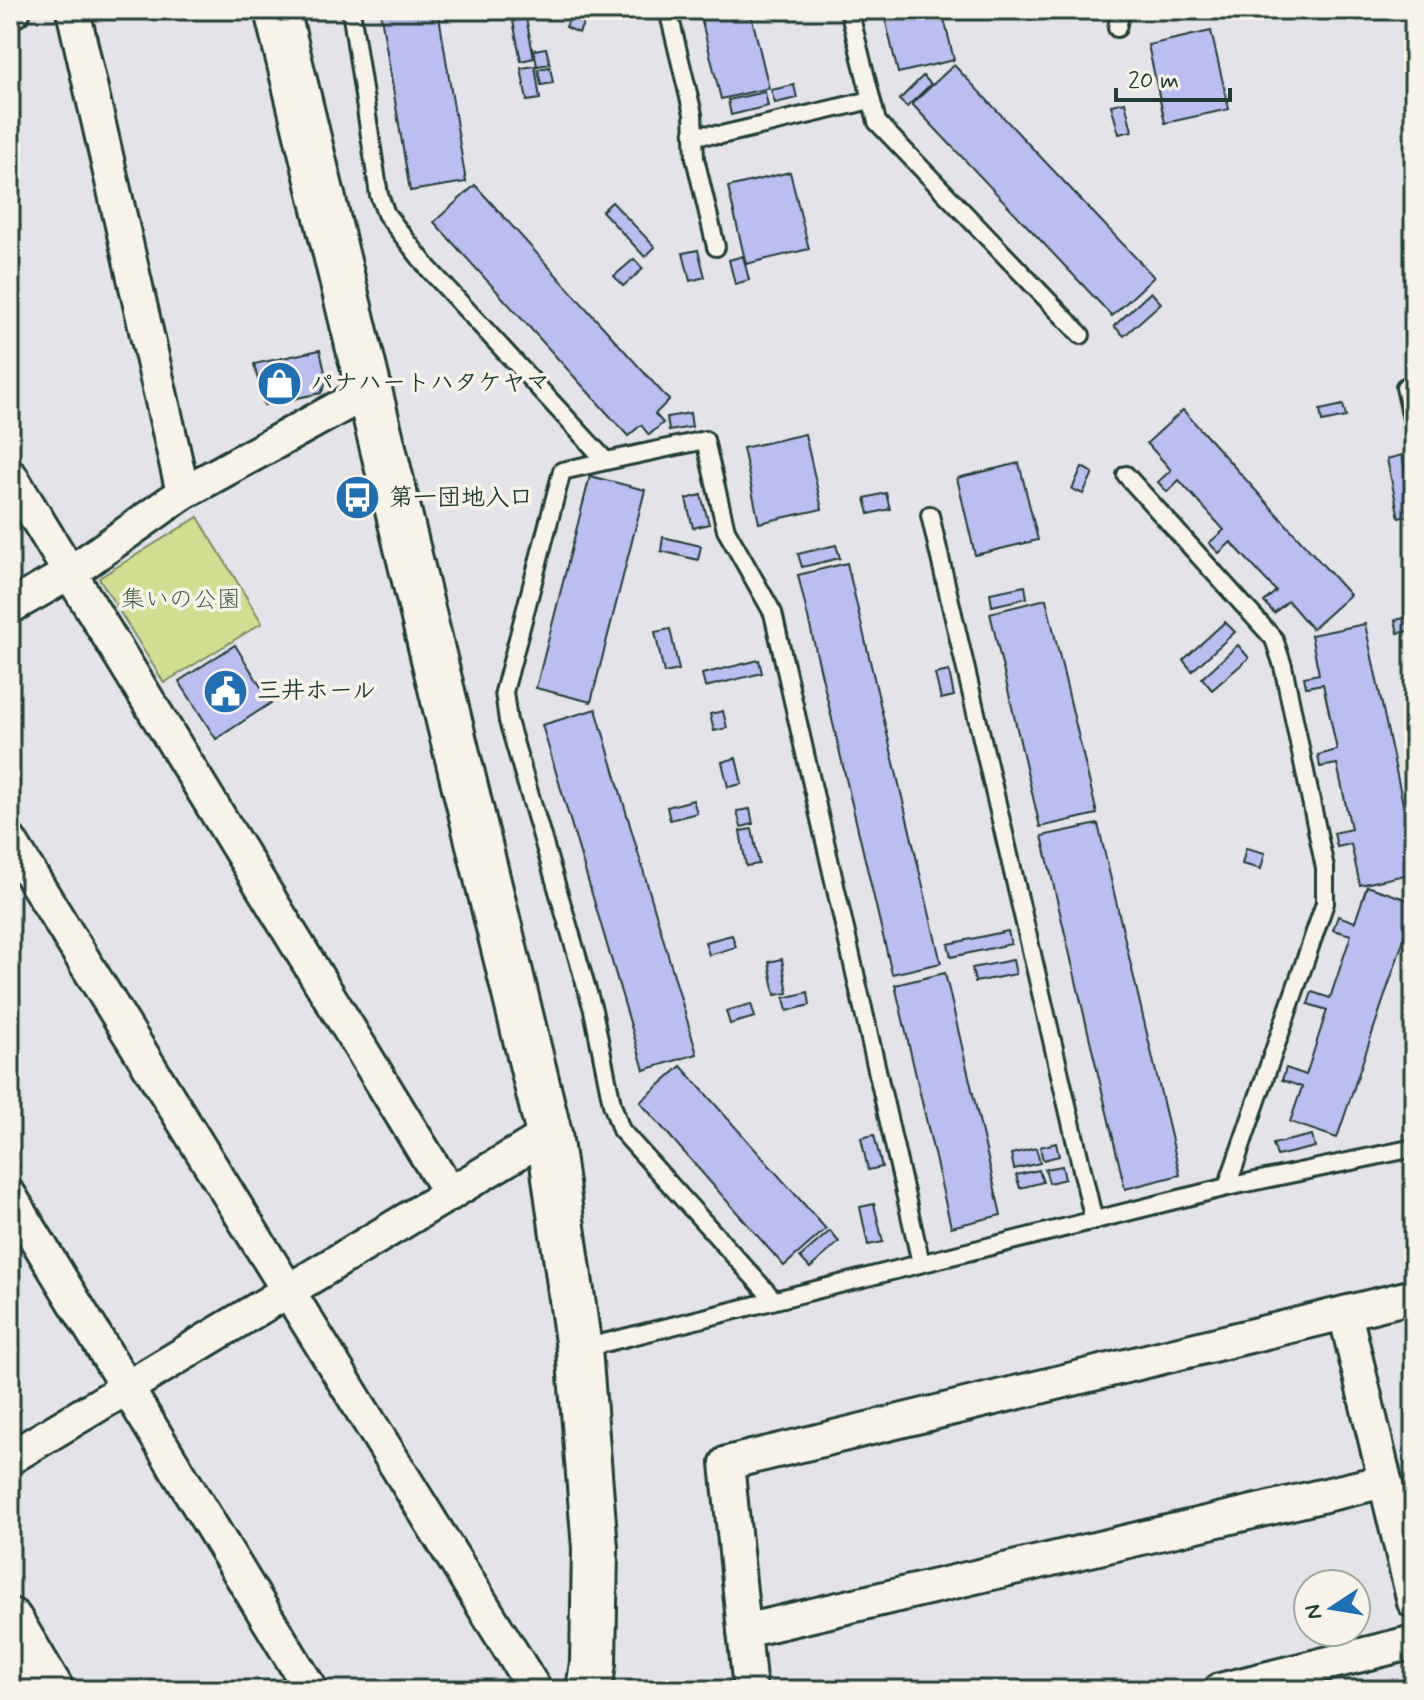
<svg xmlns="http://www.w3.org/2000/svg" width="1424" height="1700" viewBox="0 0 1424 1700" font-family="Mynerve,'Klee One',sans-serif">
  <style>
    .green { fill: #d1dd90; stroke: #788d62; stroke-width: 2 }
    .building { fill: #babef0; stroke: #1f3d34; stroke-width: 2 }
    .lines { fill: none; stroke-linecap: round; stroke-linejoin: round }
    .lane-casing { stroke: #1f3d34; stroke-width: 22 }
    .street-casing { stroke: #1f3d34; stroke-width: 38 }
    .secondary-casing { stroke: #1f3d34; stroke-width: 50 }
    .lane { stroke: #f7f3e8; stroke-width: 16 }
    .street { stroke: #f7f3e8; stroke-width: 32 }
    .secondary { stroke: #f7f3e8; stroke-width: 44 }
    .labels { text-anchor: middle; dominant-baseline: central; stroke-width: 7; stroke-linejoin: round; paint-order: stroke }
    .poi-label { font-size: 24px; font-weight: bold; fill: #1f3d34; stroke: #f7f3e8; text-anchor: start }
    .park-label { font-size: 24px; fill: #435d46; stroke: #f7f3e8 }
  </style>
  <rect width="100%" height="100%" fill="#e5e3ea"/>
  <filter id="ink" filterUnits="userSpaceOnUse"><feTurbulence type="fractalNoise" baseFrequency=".0125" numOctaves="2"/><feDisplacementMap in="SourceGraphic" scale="16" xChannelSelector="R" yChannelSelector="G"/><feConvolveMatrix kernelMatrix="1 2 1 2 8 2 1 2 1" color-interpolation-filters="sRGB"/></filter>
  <g filter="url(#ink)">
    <path class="green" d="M198,517L262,623L164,683L99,578Z"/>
    <g class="building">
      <path d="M380,10H438L466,182L410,191Z"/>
      <path d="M573,10H589L579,33L566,27Z"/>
      <path d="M699,10H750L769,88L721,99Z"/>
      <path d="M883,10H942L954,60L898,73Z"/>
      <path d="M526,18L534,58L521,61L513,21Z"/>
      <path d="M1211,31L1229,109L1165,123L1148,45Z"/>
      <path d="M546,48L550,64L537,66L534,50Z"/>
      <path d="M954,65L1154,277L1112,316L912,104Z"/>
      <path d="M535,66L540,99L527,101L521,68Z"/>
      <path d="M550,67L553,83L541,85L538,69Z"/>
      <path d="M923,76L931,84L907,107L899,100Z"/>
      <path d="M794,85L797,98L775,103L771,90Z"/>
      <path d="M765,92L768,106L731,115L728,100Z"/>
      <path d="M1125,102L1132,131L1119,134L1111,105Z"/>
      <path d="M790,172L809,249L746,264L728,187Z"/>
      <path d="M475,185L669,400L655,414L663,423L649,435L641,425L628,436L434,222Z"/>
      <path d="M612,202L655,247L645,257L602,211Z"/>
      <path d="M698,250L705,277L690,281L683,253Z"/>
      <path d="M743,256L749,280L735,284L729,260Z"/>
      <path d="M634,259L643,269L623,286L614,276Z"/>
      <path d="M1151,292L1161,303L1124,336L1114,326Z"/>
      <path d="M320,350L327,381L321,393L264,405L254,364Z"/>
      <path d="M1343,405L1346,417L1322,422L1320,410Z"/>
      <path d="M1183,410L1350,595L1312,629L1288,601L1274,613L1264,602L1276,591L1231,542L1219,553L1209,543L1224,530L1179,480L1167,492L1158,482L1171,470L1147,443Z"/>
      <path d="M690,413L692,427L669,431L667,417Z"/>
      <path d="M805,434L822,509L759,523L743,448Z"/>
      <path d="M1402,455L1414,514L1399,518L1387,459Z"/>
      <path d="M1019,463L1038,540L975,555L957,478Z"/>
      <path d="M1082,467L1093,473L1083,494L1072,489Z"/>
      <path d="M590,476L645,490L591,702L536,688Z"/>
      <path d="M886,493L890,509L869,514L865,498Z"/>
      <path d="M701,495L709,524L693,528L686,499Z"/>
      <path d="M663,537L701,546L698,560L661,551Z"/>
      <path d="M836,545L840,558L802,567L798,554Z"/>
      <path d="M847,563L941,963L892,974L798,575Z"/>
      <path d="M1025,586L1027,598L992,606L990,593Z"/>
      <path d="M1046,599L1097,814L1040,827L990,613Z"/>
      <path d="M1414,616V630L1398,633L1395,620Z"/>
      <path d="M1225,622L1235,632L1192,671L1183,660Z"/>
      <path d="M1365,624L1414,856V873L1360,885L1351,844L1337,847L1334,833L1351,829L1337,764L1320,767L1318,755L1337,750L1323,684L1306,687L1304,677L1319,674L1311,635Z"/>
      <path d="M670,629L679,670L664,673L655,632Z"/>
      <path d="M235,645L271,703L216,739L179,681Z"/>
      <path d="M1238,645L1249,658L1212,690L1202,678Z"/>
      <path d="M759,660L762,673L705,687L702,674Z"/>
      <path d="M949,671L954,696L941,699L935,674Z"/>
      <path d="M596,709L697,1054L644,1070L542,725Z"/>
      <path d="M723,711L727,728L714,731L710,714Z"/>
      <path d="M736,758L742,784L728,787L722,762Z"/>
      <path d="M693,800L697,813L670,820L667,807Z"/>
      <path d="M750,809L753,824L741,827L737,811Z"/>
      <path d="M1098,824L1180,1175L1125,1189L1042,836Z"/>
      <path d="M752,829L759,864L746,866L740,831Z"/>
      <path d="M1246,848L1265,853L1261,869L1242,864Z"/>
      <path d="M1367,886L1414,902V909L1337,1138L1290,1122L1302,1087L1282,1080L1286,1068L1306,1075L1327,1010L1308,1004L1312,992L1330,998L1351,935L1333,930L1338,916L1355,922Z"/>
      <path d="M1008,931L1011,944L951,957L948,944Z"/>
      <path d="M732,935L736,947L709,955L705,942Z"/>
      <path d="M782,959L788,993L775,995L769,962Z"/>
      <path d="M1013,960L1016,974L975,982L972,968Z"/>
      <path d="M945,973L1001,1215L951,1227L895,985Z"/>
      <path d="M808,992L810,1005L787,1011L784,998Z"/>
      <path d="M751,1004L755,1017L730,1024L726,1011Z"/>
      <path d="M681,1066L826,1229L784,1266L640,1102Z"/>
      <path d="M874,1135L882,1167L868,1170L861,1138Z"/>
      <path d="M1312,1135L1315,1147L1277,1156L1273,1144Z"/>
      <path d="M1056,1143L1059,1156L1043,1160L1040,1147Z"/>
      <path d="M1036,1148L1040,1163L1014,1169L1011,1154Z"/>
      <path d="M1062,1166L1065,1179L1049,1183L1045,1169Z"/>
      <path d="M1039,1170L1043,1182L1020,1188L1016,1175Z"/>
      <path d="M874,1204L883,1242L868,1245L860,1207Z"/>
      <path d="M830,1231L839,1242L810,1268L800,1257Z"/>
    </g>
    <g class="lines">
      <defs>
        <g id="lane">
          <path d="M351,10L379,195L386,214L428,268L606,461L705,440L726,530L773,613L921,1263"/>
          <path d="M668,10L693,114L695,158L716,247"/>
          <path d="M849,10L877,122L1081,335"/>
          <path d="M1117,28L1121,10"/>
          <path d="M694,134L721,135L871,100"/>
          <path d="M1405,387L1414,428"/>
          <path d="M606,461L562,471L504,692L508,721L593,1010L612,1104L621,1130L774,1300"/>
          <path d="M1126,475L1274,639L1283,666L1325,868V903L1227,1187"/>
          <path d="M930,515L1094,1221"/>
          <path d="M580,1349L1227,1187L1414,1148"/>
        </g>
        <g id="street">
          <path d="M73,10L183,493"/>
          <path d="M10,12L14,10"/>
          <path d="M10,475L450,1194"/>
          <path d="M10,607L70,573L183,493L369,391"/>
          <path d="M10,841L535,1690"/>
          <path d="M10,1196L311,1690"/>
          <path d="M1345,1313L1414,1602"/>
          <path d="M10,1458L549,1134"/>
          <path d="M744,1631L1385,1481"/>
          <path d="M750,1690L727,1463L1414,1296"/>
          <path d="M1220,1690L1414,1642"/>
        </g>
        <g id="secondary">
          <path d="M277,10L549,1134L579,1349L595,1548L593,1663L589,1690"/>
          <path d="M10,1621L51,1690"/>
        </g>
      </defs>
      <use href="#lane" class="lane-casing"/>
      <use href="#street" class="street-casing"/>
      <use href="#secondary" class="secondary-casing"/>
      <use href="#lane" class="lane"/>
      <use href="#street" class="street"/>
      <use href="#secondary" class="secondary"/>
    </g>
  </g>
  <defs>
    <symbol id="shop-disc" viewBox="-11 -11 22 22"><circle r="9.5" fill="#1f6fb2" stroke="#f7f3e8"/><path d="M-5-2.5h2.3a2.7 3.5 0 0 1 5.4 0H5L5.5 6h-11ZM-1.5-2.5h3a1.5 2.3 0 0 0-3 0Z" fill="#fff"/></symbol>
    <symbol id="bus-disc" viewBox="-11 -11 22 22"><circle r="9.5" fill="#1f6fb2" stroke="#f7f3e8"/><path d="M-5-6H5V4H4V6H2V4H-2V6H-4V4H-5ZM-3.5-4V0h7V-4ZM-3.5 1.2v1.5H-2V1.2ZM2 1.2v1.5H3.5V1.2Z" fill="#fff"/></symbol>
    <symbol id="civic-disc" viewBox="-11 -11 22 22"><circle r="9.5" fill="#1f6fb2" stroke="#f7f3e8"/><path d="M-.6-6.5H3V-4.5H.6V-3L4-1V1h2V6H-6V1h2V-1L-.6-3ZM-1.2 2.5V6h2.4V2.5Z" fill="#fff"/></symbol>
  </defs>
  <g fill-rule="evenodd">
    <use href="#shop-disc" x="254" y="358" width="51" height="51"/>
    <use href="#bus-disc" x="332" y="472" width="51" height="51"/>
    <use href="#civic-disc" x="200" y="666" width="51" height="51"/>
  </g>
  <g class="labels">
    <g class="poi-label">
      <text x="310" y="383">パナハートハタケヤマ</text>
      <text x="389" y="498">第一団地入口</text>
      <text x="257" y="691">三井ホール</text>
    </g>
    <g class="park-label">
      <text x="181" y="600">集いの公園</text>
    </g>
  </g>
  <rect width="1424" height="1700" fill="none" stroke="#f7f3e8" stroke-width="40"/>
  <rect x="20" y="20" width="1384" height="1660" fill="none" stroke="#1f3d34" stroke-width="3" filter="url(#ink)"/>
  <g transform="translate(1332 1608) rotate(258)"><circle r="38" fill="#f7f3e8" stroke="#a1aaa0" stroke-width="2"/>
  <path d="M0-6L14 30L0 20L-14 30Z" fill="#1f6fb2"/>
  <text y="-12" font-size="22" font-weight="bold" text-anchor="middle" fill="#1f3d34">N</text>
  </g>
  <path d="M1116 88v12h114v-12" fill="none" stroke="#1f3d34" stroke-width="4"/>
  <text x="1128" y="88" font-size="24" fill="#1f3d34" stroke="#f7f3e8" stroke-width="6" paint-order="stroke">20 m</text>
</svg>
